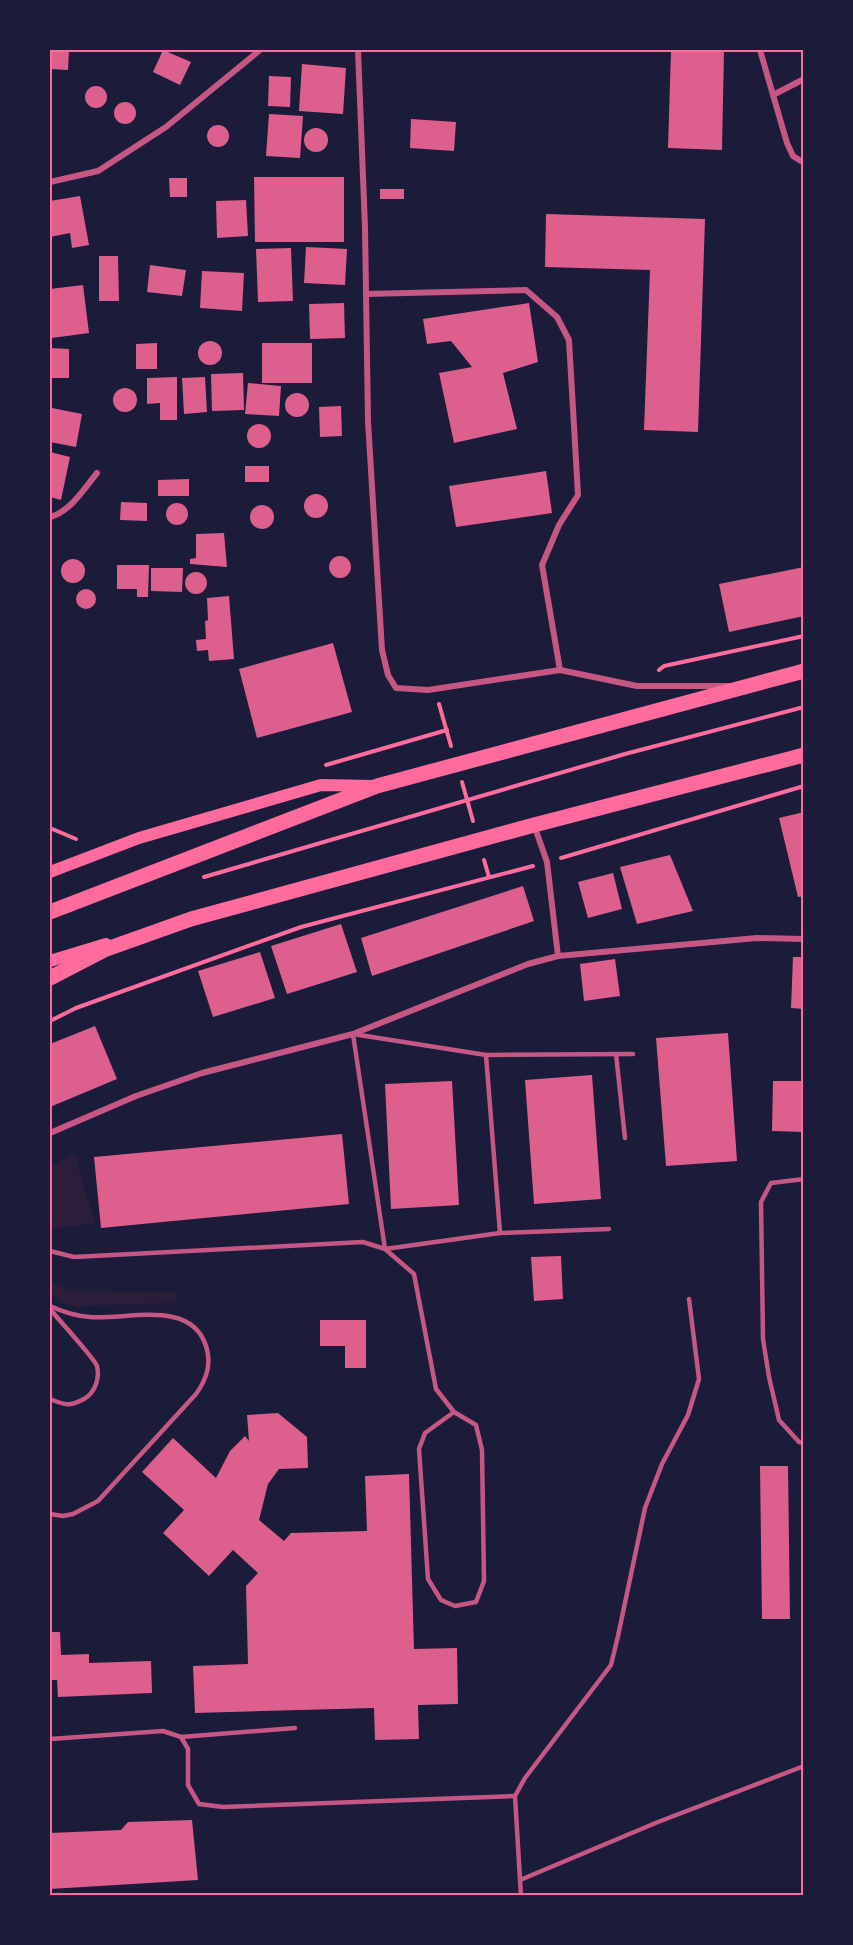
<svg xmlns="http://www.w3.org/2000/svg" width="853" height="1945" viewBox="0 0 853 1945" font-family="Inter,sans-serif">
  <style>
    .green { fill: #2a1e3b }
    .building { fill: #dd5f8e }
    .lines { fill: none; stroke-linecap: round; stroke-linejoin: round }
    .path { stroke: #ff6b9d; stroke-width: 4 }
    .service { stroke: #c65784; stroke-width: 4.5 }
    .minor { stroke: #c65784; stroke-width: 6 }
    .secondary { stroke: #ff6b9d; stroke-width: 12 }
    .primary { stroke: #ff6b9d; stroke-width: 15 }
    .neatline { fill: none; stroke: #ff6b9d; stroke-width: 2 }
  </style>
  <rect width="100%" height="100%" fill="#1b1b3a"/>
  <g class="green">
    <path d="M74,1153L95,1223L53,1229L50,1220V1167Z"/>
    <path d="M50,1282L72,1291L176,1292V1303L74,1306L60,1302L50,1293Z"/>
  </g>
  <g class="building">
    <path d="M50,50H69L68,70L50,69Z"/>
    <path d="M163,50L191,62L180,85L153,72Z"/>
    <path d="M671,50H724L722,150L668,148Z"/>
    <path d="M302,64L346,68L343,114L299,111Z"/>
    <path d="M269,76L291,77L290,107L268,106Z"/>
    <circle cx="96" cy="97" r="11"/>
    <circle cx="125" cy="113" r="11"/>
    <path d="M269,114L303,116L300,158L266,156Z"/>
    <path d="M411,119L456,122L454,151L410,148Z"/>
    <circle cx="218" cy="136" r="11"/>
    <circle cx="316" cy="140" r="12"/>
    <path d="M254,177H344V242H255Z"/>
    <path d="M169,178H187V197H170Z"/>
    <rect x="380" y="189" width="24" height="10"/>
    <path d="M80,196L89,245L72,248L70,233L50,237V201Z"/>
    <path d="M246,200L248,236L217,238L216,201Z"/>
    <path d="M546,214L705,219L698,432L644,430L650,270L545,267Z"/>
    <path d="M306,247L347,249L345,285L304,283Z"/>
    <path d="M291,248L293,301L258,302L256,249Z"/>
    <path d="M99,256H118L119,301H99Z"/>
    <path d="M150,265L186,270L182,296L147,292Z"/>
    <path d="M202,271L244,273L242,311L200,308Z"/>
    <path d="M83,285L89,333L52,338L50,318V289Z"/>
    <path d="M344,303L345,338L310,339L309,304Z"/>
    <path d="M529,303L538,362L503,373L517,429L454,443L439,373L472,367L451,341L427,344L423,319Z"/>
    <circle cx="210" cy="353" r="12"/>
    <path d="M157,343V369H136V344Z"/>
    <rect x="262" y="343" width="50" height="40"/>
    <path d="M50,348L69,349V378H50Z"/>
    <path d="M243,373L244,410L212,411L211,374Z"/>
    <path d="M177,377V420H160V403L147,404V378Z"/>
    <path d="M205,377L207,412L184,414L182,378Z"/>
    <path d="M248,383L281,386L279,416L245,414Z"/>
    <circle cx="125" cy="400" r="12"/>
    <circle cx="297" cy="405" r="12"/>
    <path d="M341,406L342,436L320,437L319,407Z"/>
    <path d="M52,408L82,414L76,447L50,442V421Z"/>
    <circle cx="259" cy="436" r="12"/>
    <path d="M50,452L70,457L61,500L50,497Z"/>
    <rect x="245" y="466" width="24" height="16"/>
    <path d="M546,471L552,513L456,527L449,486Z"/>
    <path d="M189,479V496H158V480Z"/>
    <circle cx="316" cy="506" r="12"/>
    <path d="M121,502L147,503V521L120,520Z"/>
    <circle cx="177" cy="514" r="11"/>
    <circle cx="262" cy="517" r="12"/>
    <path d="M224,533L227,567L190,564V559L196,558V534Z"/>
    <circle cx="340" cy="567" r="11"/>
    <circle cx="73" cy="571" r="12"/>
    <path d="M117,565H149L148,597H137V589H117Z"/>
    <path d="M804,567V616L729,632L719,584Z"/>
    <path d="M151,568H183L182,592L151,591Z"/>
    <circle cx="196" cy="583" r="11"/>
    <circle cx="86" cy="599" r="10"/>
    <path d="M229,596L234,659L209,661L208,650L197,651L196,640L206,639L205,621L208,620L207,598Z"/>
    <path d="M333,643L352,712L257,738L239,669Z"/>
    <path d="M804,812V896L798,897L779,818Z"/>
    <path d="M670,855L693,911L637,924L620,867Z"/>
    <path d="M613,873L622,909L588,918L578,882Z"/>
    <path d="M523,886L534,921L372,976L361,938Z"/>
    <path d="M341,924L357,972L287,994L271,946Z"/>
    <path d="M260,952L275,998L213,1017L198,971Z"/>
    <path d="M793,957H804V1009L791,1008Z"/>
    <path d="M615,959L620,996L584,1001L580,964Z"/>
    <path d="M95,1026L117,1079L50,1107V1044Z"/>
    <path d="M728,1033L737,1161L666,1166L656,1038Z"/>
    <path d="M592,1075L601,1199L534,1204L525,1080Z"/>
    <path d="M452,1081L459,1205L391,1209L385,1084Z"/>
    <path d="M773,1081H804V1132L772,1131Z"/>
    <path d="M342,1134L349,1204L101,1228L94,1157Z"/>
    <path d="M561,1256L563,1299L534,1301L531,1257Z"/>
    <path d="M320,1320H366V1368H345V1346H320Z"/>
    <path d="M278,1413L307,1437L308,1468L279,1469L268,1484L259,1520L284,1541L291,1533L367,1531L365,1476L409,1474L414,1649L457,1648L458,1704L418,1705L419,1739L375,1740L374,1708L195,1713L193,1666L248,1664L246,1586L258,1573L233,1550L209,1576L163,1533L184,1510L142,1472L173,1438L216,1478L230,1451L245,1436L249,1441L247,1415Z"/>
    <path d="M760,1466H788L790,1619H762Z"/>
    <path d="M50,1632H60L61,1655L89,1654V1663L151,1661L152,1693L58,1697L57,1680H50Z"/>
    <path d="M192,1820L198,1880L50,1889V1833L121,1830L128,1822Z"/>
  </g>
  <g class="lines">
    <g class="path">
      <path d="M659,670L664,666L804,636"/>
      <path d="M439,704L451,746"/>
      <path d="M326,765L447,730"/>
      <path d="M462,782L473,821"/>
      <path d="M50,828L76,839"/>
      <path d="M561,858L804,786"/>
      <path d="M484,860L489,877"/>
      <path d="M204,877L625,754L804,707"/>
      <path d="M50,1021L76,1008L301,927L533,866"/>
    </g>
    <g class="service">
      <path d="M616,1054L625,1138"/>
      <path d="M486,1055L500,1233"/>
      <path d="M804,1179L771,1183L761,1202L763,1339L769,1377L779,1420L799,1442L804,1443"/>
      <path d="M609,1229L500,1233L385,1249L353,1034L486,1055L633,1054"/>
      <path d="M50,1251L74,1257L363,1242L385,1249L414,1274L436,1389L454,1412L476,1425L482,1450L484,1581L476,1602L455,1606L441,1600L428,1579L419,1449L425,1433L454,1412"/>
      <path d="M50,1306C63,1312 75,1316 90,1317C127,1320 191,1299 206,1346C212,1364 207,1379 196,1394L98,1501L73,1514L63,1516L50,1514"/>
      <path d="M50,1309C57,1318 95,1359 97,1366C100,1378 95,1393 84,1399C69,1407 65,1405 50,1399"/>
      <path d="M181,1737L295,1728"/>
      <path d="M50,1739L163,1731L181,1737L188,1749V1785L199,1804L223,1807L515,1796"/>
      <path d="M520,1880L658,1822L804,1766"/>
      <path d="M521,1896L515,1796L525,1778L611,1665L618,1636L645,1508L662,1464L688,1415L699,1379L689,1299"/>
    </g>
    <g class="minor">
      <path d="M358,50L365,227L368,421L382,650L388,675L396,688L428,690L560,670L637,686H728"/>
      <path d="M760,50L787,143L793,156L804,163"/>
      <path d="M773,95L804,79"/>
      <path d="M50,182L98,171L166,127L260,50"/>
      <path d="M366,294L526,290L557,317L569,340L578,495L559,525L542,565L560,670"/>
      <path d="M50,517C70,512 84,489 97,473"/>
      <path d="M558,956L757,938L804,939"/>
      <path d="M50,1133L136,1096L202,1073L353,1034L528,964L558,956L547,862L534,825"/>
    </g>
    <g class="secondary">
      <path d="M50,872L139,838L321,785L373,786"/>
      <path d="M50,961L106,944"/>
    </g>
    <g class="primary">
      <path d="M50,912L377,786L804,671"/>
      <path d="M50,978L104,950L191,919L534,825L804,755"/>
    </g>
  </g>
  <rect width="853" height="1945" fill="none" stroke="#1b1b3a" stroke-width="102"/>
  <rect x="51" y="51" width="751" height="1843" class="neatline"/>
</svg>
